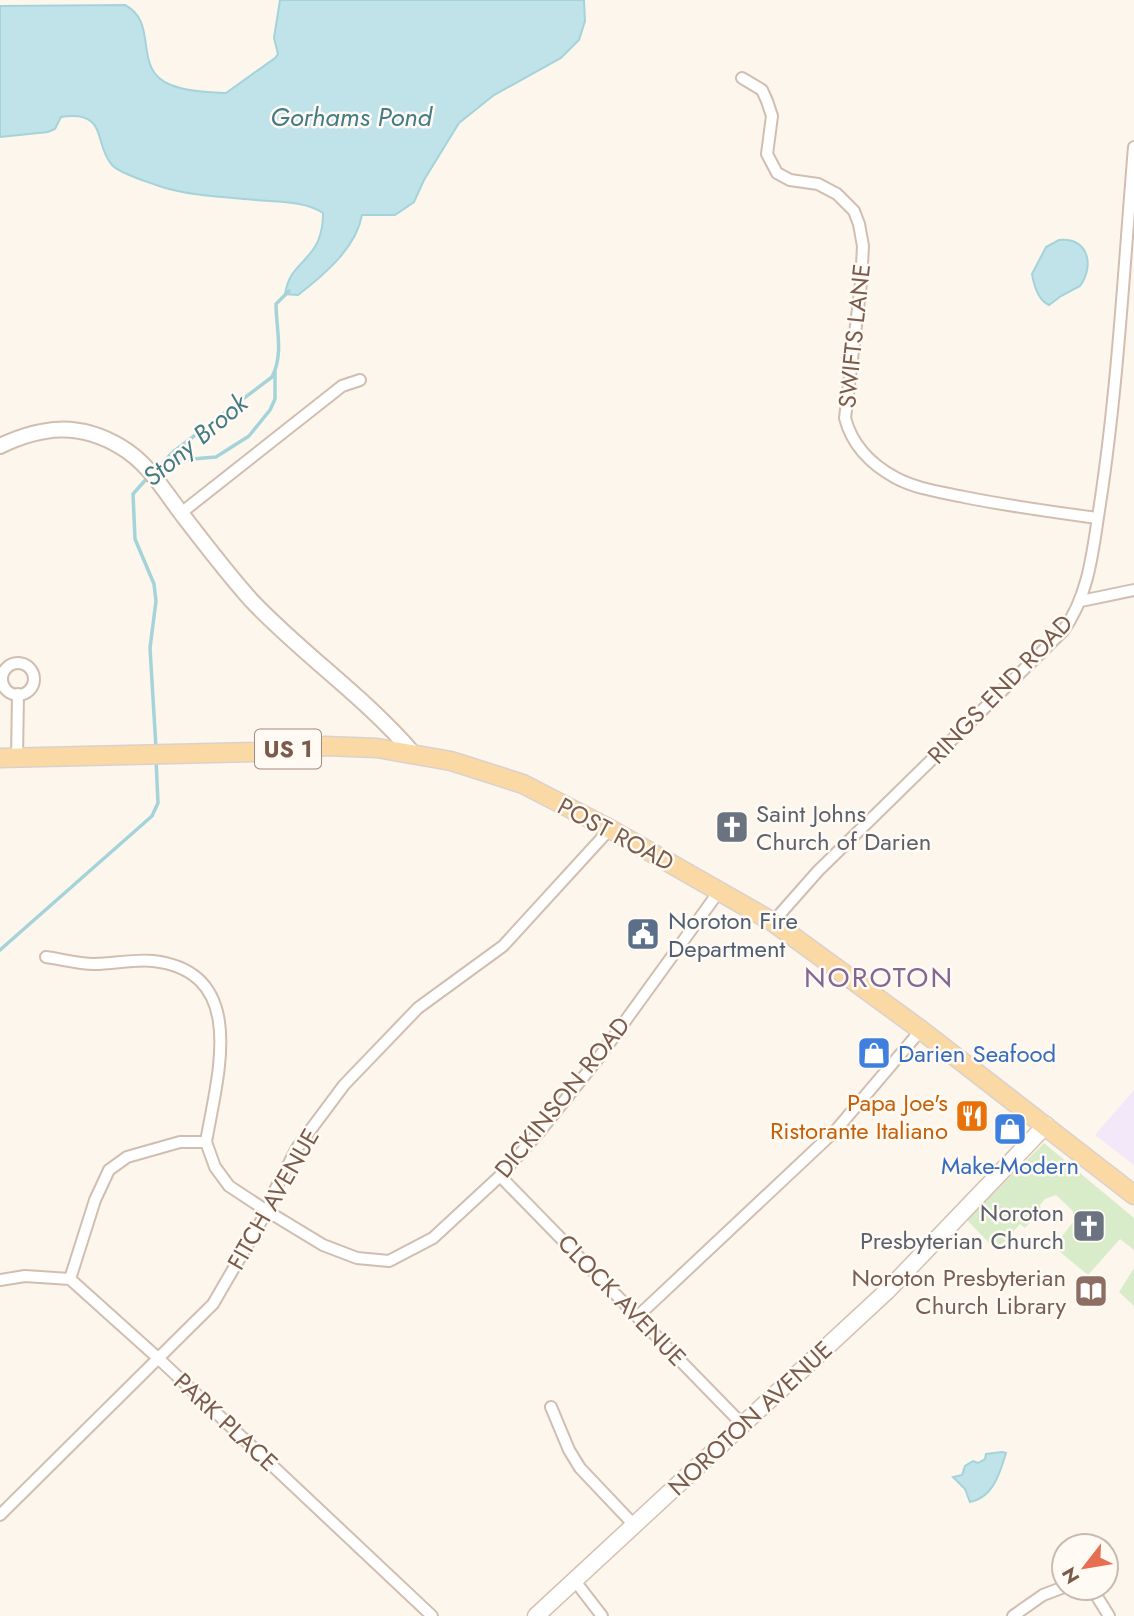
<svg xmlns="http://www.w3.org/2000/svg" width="1134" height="1616" viewBox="0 0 1134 1616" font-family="Jost,sans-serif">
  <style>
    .education { fill: #f3e8fa }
    .green { fill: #d8ecc9 }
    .water { fill: #bfe3e8; stroke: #a5d3da; stroke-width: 2 }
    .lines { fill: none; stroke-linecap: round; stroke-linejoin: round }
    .stream { stroke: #a5d3da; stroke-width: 3.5 }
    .minor-casing { stroke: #d1beb0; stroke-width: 14 }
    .tertiary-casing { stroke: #d1beb0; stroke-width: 18 }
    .secondary-casing { stroke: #d6c0b0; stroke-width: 19 }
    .primary-casing { stroke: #dad1cd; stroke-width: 21 }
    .minor { stroke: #fff; stroke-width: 10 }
    .tertiary { stroke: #fff; stroke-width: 14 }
    .secondary { stroke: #fff; stroke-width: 16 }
    .primary { stroke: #fbd9a5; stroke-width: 18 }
    .labels { text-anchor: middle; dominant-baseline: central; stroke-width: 5; stroke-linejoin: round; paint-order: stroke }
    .shield { fill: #fffaf3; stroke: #a28b7f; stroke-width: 2 }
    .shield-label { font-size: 23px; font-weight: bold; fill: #7a5c4d }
    .street-label { font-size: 24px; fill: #7a5c4d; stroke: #fffaf3 }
    .worship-label { font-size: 24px; fill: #5b616d; stroke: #fffaf3; text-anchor: start }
    .service-label { font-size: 24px; fill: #4e5e75; stroke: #fffaf3; text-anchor: start }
    .shop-label { font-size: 24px; fill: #366cbe; stroke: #fffaf3; text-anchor: start }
    .food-label { font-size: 24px; fill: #c56008; stroke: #fffaf3; text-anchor: end }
    .education-label { font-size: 24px; fill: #785e54; stroke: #fffaf3; text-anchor: end }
    .water-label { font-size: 26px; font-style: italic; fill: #437c86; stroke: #fffaf3 }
    .quarter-label { font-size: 28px; letter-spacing: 2px; fill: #846695; stroke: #fffaf3 }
  </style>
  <rect width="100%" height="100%" fill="#fdf6ec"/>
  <path class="education" d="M1134,1090V1165L1095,1135Z"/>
  <g class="green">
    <path d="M1044,1143L1134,1218V1250L1120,1239L1088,1275L1054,1247L1073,1222V1211L1056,1195L1045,1199L1040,1205L1041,1211L1025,1228L1020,1224L1003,1243L994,1248L967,1220Z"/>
    <path d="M1134,1268V1306L1119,1292Z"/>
  </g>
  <g class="water">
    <path d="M280,0H584L585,21L579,40L561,58L494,95L459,123L424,180L414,202L395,215H362C356,248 324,275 298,295L285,294C289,271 299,268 312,251C320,241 323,226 323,213C305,201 278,202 256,200C223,197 187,196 156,185C145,181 119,173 112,165C93,144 109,110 61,117L55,129L48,132L0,137V6L125,5C160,23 131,70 171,85C189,92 208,92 226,93L275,58L278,54L274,38Z"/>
    <path d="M1059,240C1088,237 1095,265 1080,286L1061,296L1049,305C1038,300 1034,286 1032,274L1046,247Z"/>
    <path d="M1002,1452L1006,1453C1000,1473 993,1498 970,1502L965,1489L953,1477L962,1475L965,1466L973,1461L978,1463L985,1459L986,1454Z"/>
  </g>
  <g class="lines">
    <g class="stream">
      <path d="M168,461L216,457L249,436L270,410L275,399V372"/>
      <path d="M155,471L173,452L272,377C284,354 276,328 276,304L289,291"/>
      <path d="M149,476L133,494L135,539L154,584L156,601L150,648L156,748"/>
      <path d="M0,950L152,816L158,803L156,759"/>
    </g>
    <defs>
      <g id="minor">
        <path d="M742,78L762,90L767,101L772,116L767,154L777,173L790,180L818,184L837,194L854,211L859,224L863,246L861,283L845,418C852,445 872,465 896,478C917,489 941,492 964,497C1008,506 1053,512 1097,518"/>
        <path d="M181,513L342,386L360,380"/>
        <path d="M1081,601L1134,590"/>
        <circle cx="18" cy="679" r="16"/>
        <path d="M17,758L18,694"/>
        <path d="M773,922L818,871L1063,631C1090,594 1093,547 1100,504C1118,386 1124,266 1134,147"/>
        <path d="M46,957C61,959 78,964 94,964C113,964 134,959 153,961C250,972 217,1077 206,1142H180L127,1157L109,1170L95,1200L70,1279"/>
        <path d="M206,1142L215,1167L229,1186L267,1211L323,1245L357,1258L389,1261L433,1238L500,1176L541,1130L597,1060L720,890"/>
        <path d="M500,1176L743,1425"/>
        <path d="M0,1280L25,1276L70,1279L159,1359L432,1616"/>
        <path d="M638,1316L836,1130L921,1030"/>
        <path d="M551,1407L569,1450L580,1468L635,1526"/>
        <path d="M0,1515L213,1304L267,1211L275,1190L297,1148L344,1085L418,1008L503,946L610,829"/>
        <path d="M575,1581L602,1616"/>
        <path d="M1084,1588L1096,1595L1109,1616"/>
        <path d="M1013,1616L1043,1595L1064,1587"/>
      </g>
      <path id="tertiary" d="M0,446C42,426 79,422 121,447C147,462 164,490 181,513C204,543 226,572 251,600C302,654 364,696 413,753"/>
      <path id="secondary" d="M536,1616L887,1291L1046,1125"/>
      <path id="primary" d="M0,758L255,752L326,746L377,748L451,761L523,784L610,829L773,922L921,1030L1134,1195"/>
    </defs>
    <use href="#minor" class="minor-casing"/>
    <use href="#tertiary" class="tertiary-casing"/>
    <use href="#secondary" class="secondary-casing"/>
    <use href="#primary" class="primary-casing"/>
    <use href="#minor" class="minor"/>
    <use href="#tertiary" class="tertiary"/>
    <use href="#secondary" class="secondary"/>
    <use href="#primary" class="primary"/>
  </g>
  <defs>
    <symbol id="church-square" viewBox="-11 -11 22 22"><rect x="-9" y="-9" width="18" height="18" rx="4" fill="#6b7280" stroke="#fffaf3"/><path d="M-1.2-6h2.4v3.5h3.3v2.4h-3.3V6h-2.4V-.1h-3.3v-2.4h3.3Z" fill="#fff"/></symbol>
    <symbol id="civic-square" viewBox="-11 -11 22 22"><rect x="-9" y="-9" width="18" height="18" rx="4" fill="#5c6f8a" stroke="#fffaf3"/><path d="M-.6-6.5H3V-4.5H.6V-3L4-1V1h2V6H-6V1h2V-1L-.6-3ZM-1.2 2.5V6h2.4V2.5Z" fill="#fff"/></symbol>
    <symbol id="shop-square" viewBox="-11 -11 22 22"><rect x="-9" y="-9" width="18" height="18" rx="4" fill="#3f7fe0" stroke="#fffaf3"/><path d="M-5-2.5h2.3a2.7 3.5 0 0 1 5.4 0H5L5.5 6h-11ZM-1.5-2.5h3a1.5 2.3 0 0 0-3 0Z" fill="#fff"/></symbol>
    <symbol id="restaurant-square" viewBox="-11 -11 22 22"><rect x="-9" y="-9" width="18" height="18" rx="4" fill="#e8710a" stroke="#fffaf3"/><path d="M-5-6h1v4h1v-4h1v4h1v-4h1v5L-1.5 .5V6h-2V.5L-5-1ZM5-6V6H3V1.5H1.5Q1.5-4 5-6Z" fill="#fff"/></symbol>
    <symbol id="library-square" viewBox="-11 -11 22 22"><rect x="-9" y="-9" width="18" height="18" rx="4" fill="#8d6e63" stroke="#fffaf3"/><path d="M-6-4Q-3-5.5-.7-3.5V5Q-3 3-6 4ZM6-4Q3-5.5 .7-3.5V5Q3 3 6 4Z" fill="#fff"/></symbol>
  </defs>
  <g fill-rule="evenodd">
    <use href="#church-square" x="713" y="808" width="38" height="38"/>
    <use href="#civic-square" x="624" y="915" width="38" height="38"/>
    <use href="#shop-square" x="855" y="1034" width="38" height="38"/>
    <use href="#restaurant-square" x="953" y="1097" width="38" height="38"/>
    <use href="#shop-square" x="991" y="1110" width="38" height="38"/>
    <use href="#church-square" x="1070" y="1207" width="38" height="38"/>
    <use href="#library-square" x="1072" y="1272" width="38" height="38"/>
  </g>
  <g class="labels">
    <rect class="shield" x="255" y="729.5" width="66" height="39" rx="5"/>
    <g class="shield-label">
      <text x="288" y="749">US 1</text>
    </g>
    <g class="street-label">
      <text transform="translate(854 336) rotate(-84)">SWIFTS LANE</text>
      <text transform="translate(1000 689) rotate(-46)">RINGS END ROAD</text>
      <text transform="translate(616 834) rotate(28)">POST ROAD</text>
      <text transform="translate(562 1097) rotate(-51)">DICKINSON ROAD</text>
      <text transform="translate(273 1199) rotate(-60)">FITCH AVENUE</text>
      <text transform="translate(622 1300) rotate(46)">CLOCK AVENUE</text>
      <text transform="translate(750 1418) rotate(-43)">NOROTON AVENUE</text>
      <text transform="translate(226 1422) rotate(43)">PARK PLACE</text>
    </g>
    <g class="worship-label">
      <text x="756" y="813">Saint Johns<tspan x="756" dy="28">Church of Darien</tspan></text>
      <text x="1064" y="1212" text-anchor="end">Noroton<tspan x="1064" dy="28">Presbyterian Church</tspan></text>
    </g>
    <g class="service-label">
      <text x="668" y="920">Noroton Fire<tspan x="668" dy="28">Department</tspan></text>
    </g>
    <g class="shop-label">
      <text x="898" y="1053">Darien Seafood</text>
      <text x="1010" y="1165" text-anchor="middle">Make-Modern</text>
    </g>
    <g class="food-label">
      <text x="948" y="1102">Papa Joe's<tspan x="948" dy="28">Ristorante Italiano</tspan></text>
    </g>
    <g class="education-label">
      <text x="1066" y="1277">Noroton Presbyterian<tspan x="1066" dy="28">Church Library</tspan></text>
    </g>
    <g class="water-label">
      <text x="351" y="117">Gorhams Pond</text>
      <text transform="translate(195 440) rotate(-40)">Stony Brook</text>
    </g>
    <g class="quarter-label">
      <text x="879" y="977">NOROTON</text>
    </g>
  </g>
  <g transform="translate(1085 1567) rotate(239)"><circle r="33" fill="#fffaf3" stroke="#cabbb1" stroke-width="2"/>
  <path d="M0-5L12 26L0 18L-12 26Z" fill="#e76f51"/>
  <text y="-10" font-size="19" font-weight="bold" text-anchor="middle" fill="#7a5c4d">N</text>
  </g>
</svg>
